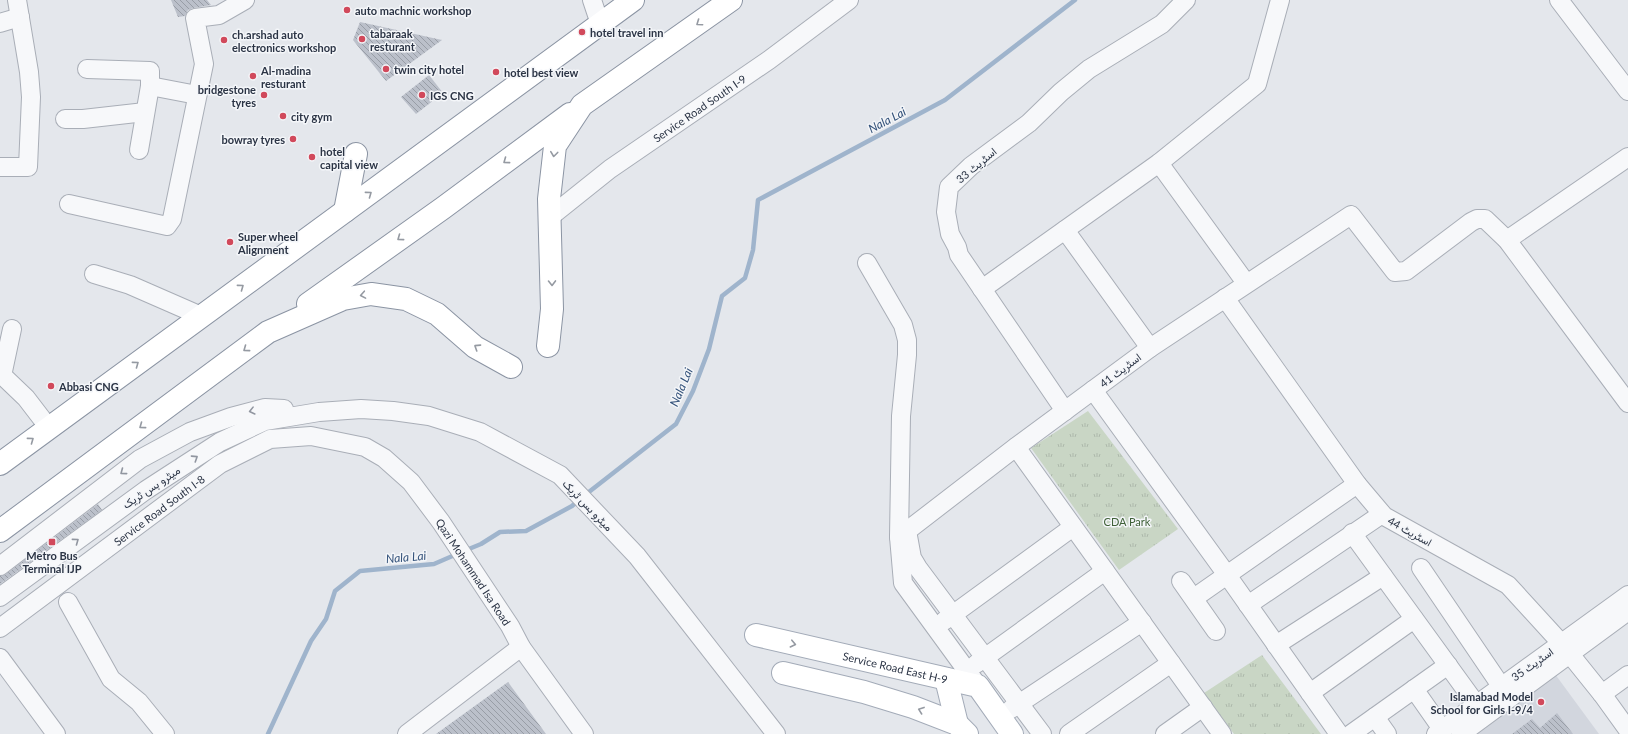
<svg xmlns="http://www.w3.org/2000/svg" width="1628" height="734" viewBox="0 0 1628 734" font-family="Lato,Vazirmatn,sans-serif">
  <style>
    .built { fill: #d2d6de }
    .grass { fill: url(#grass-tufts) }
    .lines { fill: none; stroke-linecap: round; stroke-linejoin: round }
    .stream { stroke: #9fb4cc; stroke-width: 4.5 }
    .building { fill: url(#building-back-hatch) }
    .minor-casing { stroke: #a9aeb7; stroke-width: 20 }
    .major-casing { stroke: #a3abb8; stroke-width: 24 }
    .highway-casing { stroke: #8b94a3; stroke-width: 24 }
    .minor { stroke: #f7f8fa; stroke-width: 18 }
    .major { stroke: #fff; stroke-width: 22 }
    .highway { stroke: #fff; stroke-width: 22 }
    .oneway { stroke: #959aa2 }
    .oneway2 { stroke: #9196a0 }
    .poi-dot { fill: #d1495b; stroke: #f4f6f9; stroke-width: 1.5 }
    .labels { text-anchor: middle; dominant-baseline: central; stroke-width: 3; stroke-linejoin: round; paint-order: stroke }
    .poi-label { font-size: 11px; font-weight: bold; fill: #2b3445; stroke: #f4f6f9; text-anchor: start }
    .street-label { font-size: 11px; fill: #2b3445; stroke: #f4f6f9 }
    .park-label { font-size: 11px; fill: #3f6138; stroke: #f4f6f9 }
    .water-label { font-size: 12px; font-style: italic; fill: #34527a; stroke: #f4f6f9 }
  </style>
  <defs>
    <pattern id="grass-tufts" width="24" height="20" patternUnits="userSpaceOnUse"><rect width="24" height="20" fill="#c9d6c5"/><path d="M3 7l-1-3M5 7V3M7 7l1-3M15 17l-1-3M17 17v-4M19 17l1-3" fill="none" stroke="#adb8ab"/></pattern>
    <pattern id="building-back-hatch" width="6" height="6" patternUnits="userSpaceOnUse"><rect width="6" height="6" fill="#bbc0ca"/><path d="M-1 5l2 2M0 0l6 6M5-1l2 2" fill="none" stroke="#989da6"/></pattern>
  </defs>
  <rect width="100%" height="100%" fill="#e4e7ec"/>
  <path class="built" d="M1552,670L1599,734H1463Z"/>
  <g class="grass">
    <path d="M1088,411L1178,529L1119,570L1031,448Z"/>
    <path d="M1262,655L1321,734H1234L1204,693Z"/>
  </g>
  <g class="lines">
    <g class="stream">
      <path d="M585,495L676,424L693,391L709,349L722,296L745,278L753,250L758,200L945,100L1075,0"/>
      <path d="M464,551L481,544L500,532L526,531L572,506L579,500"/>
      <path d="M268,734L311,641L326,619L335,591L360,571L434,564L457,554"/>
    </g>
  </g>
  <g class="building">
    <path d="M171,0H207L211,5L193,8L188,10L185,16L178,17Z"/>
    <path d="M360,22L442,40L386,81L353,40Z"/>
    <path d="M429,75L443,93L416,114L401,97Z"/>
    <path d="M98,504L102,510L0,584V576L6,574Z"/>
    <path d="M508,682L546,734H436Z"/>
    <path d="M1557,713L1573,734H1512L1532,719L1540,728Z"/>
  </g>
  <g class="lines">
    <defs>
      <g id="minor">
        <path d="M592,0L600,24"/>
        <path d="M1559,0L1628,91"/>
        <path d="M0,23L20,17"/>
        <path d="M87,69L150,71V86"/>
        <path d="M65,119H83L145,112"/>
        <path d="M139,150L150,86L197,95"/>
        <path d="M1159,163L1246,283"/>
        <path d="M0,167H28L31,97L29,72L17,0"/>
        <path d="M69,204L167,226L172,219L204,64L195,18L219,15L245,0"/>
        <path id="s1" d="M550,217L610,169L769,60L849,0"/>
        <path d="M1065,230L1150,348"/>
        <path d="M1507,240L1628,157"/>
        <path d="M867,263L903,325L907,340V355L901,416L899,537L903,583L978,686"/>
        <path d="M94,274L130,285L201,316"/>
        <path d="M982,289L1159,163L1257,84L1280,0"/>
        <path d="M1225,298L1357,484L1384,516L1508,585L1561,643L1602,694L1628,730"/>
        <path d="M0,375L4,377L26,398L49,428"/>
        <path d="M2,376L12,329"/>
        <path d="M1093,390L1227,575L1339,734"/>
        <path d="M1065,411L959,255L957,247L950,234L946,212L949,187L971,166L1029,123L1061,92L1089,69L1162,24L1186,0"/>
        <path d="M1016,447L1222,734"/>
        <path d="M1352,533L1476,704"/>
        <path d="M908,536L912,558L918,568L1042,734"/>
        <path d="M899,537L1016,447L1150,348L1351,215L1395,272L1406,271L1471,222L1477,219H1485L1507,240L1628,403"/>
        <path d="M0,566L140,459L190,432L231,417L265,408L284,409"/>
        <path d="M1421,568L1501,686"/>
        <path d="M1181,581L1216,631"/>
        <path d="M0,597L146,490L220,442L265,421L319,412L361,409L393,411L429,416L480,432L560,475L637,556L776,734"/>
        <path d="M1194,598L1357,484"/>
        <path d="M68,602L111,679L139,702L165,734"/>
        <path d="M1248,605L1382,514"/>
        <path d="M944,621L1073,527"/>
        <path id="s2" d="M0,628L220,464L270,439L311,436L365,447L384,458L411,482L441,522L510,626L521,647L584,734"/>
        <path d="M1276,645L1383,576"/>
        <path d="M0,658L56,734"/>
        <path d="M976,664L1105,571"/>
        <path d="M1414,689L1442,729"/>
        <path d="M1310,693L1414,619"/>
        <path d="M1602,694L1628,675"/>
        <path d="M1011,709L1142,622"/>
        <path d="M1375,717L1387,734"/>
        <path d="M407,734L521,647"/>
        <path d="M1069,734L1171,663"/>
        <path d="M1165,734L1203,707"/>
        <path d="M1351,734L1448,665"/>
        <path d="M1436,734L1628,595"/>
        <path d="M1461,734L1628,611"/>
      </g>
      <g id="major">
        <path id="s3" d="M756,635L978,686L1012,734"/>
        <path d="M783,673L864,692L913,707L957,724L967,734"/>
        <path d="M946,679L957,724"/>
      </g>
      <g id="highway">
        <path d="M345,211L356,154"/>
        <path d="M308,304L443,208L570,114"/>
        <path d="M548,346L552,309L549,199L555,146L582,105L731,0"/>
        <path d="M0,464L633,0"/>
        <path d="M0,531L268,332L343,299L371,294L406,299L437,314L475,347L511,367"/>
      </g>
    </defs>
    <use href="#minor" class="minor-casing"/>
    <use href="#major" class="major-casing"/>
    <use href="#highway" class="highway-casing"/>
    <use href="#minor" class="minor"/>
    <use href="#major" class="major"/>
    <use href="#highway" class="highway"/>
  </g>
  <defs><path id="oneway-chevron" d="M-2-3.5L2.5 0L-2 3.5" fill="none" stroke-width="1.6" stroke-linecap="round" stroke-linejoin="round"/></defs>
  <g class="oneway">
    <use href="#oneway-chevron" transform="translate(699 23) rotate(145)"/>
    <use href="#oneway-chevron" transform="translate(554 154) rotate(97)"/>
    <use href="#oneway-chevron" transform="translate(506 161) rotate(144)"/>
    <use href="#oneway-chevron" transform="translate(369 194) rotate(-36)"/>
    <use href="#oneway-chevron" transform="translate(400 238) rotate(144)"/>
    <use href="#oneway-chevron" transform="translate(552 283) rotate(89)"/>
    <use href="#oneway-chevron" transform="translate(241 287) rotate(-36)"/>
    <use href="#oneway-chevron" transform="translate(363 295) rotate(170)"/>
    <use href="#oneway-chevron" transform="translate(477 347) rotate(-147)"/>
    <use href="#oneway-chevron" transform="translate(246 349) rotate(144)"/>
    <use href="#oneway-chevron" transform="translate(136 364) rotate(-36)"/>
    <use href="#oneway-chevron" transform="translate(142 426) rotate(144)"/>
    <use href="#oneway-chevron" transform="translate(31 440) rotate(-36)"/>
    <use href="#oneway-chevron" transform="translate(793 644) rotate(13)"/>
    <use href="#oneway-chevron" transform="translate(921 710) rotate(-160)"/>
  </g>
  <g class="oneway2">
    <use href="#oneway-chevron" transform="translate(252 411) rotate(166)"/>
    <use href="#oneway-chevron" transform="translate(195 458) rotate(-33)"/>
    <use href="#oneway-chevron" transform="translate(123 472) rotate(143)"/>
    <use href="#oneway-chevron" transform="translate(76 541) rotate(-36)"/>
  </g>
  <g class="poi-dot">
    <circle cx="347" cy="10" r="4"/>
    <circle cx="582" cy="32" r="4"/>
    <circle cx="362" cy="39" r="4"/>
    <circle cx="224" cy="40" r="4"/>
    <circle cx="386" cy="69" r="4"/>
    <circle cx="496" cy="72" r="4"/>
    <circle cx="253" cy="76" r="4"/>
    <circle cx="264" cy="95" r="4"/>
    <circle cx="422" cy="95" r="4"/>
    <circle cx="283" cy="116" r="4"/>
    <circle cx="293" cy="139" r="4"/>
    <circle cx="312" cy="157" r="4"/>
    <circle cx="230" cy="242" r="4"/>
    <circle cx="51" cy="386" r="4"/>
    <rect x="48" y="538" width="8" height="8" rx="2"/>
    <circle cx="1541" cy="702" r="4"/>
  </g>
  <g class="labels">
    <g class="poi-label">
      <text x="355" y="10">auto machnic workshop</text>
      <text x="590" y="32">hotel travel inn</text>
      <text x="370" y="33">tabaraak<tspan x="370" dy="13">resturant</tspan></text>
      <text x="232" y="34">ch.arshad auto<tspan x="232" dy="13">electronics workshop</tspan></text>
      <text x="394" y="69">twin city hotel</text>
      <text x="261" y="70">Al-madina<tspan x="261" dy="13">resturant</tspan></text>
      <text x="504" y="72">hotel best view</text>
      <text x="256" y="89" text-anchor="end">bridgestone<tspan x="256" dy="13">tyres</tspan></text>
      <text x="430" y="95">IGS CNG</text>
      <text x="291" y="116">city gym</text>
      <text x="285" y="139" text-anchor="end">bowray tyres</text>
      <text x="320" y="151">hotel<tspan x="320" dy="13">capital view</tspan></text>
      <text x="238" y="236">Super wheel<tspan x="238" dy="13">Alignment</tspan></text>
      <text x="59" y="386">Abbasi CNG</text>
      <text x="52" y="555" text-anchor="middle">Metro Bus<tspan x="52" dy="13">Terminal IJP</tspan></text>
      <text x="1533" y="696" text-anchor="end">Islamabad Model<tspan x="1533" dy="13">School for Girls I-9/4</tspan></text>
    </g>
    <g class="street-label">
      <text stroke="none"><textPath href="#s1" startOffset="185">Service Road South I-9</textPath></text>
      <text transform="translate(976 165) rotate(-40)">اسٹریٹ 33</text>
      <text transform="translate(1120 370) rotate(-37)">اسٹریٹ 41</text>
      <text transform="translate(151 487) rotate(-34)">میٹرو بس ٹریک</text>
      <text transform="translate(588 505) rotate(46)">میٹرو بس ٹریک</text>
      <text stroke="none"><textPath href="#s2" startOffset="198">Service Road South I-8</textPath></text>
      <text transform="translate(1410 531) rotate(29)">اسٹریٹ 44</text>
      <text stroke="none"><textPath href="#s2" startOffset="594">Qazi Mohammad Isa Road</textPath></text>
      <text transform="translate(1532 664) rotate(-36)">اسٹریٹ 35</text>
      <text stroke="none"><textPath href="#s3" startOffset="143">Service Road East H-9</textPath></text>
    </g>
    <g class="park-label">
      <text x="1127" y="521">CDA Park</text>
    </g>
    <g class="water-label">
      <text transform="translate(887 120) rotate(-28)">Nala Lai</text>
      <text transform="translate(681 387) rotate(-67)">Nala Lai</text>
      <text transform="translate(406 557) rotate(-5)">Nala Lai</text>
    </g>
  </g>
</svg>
